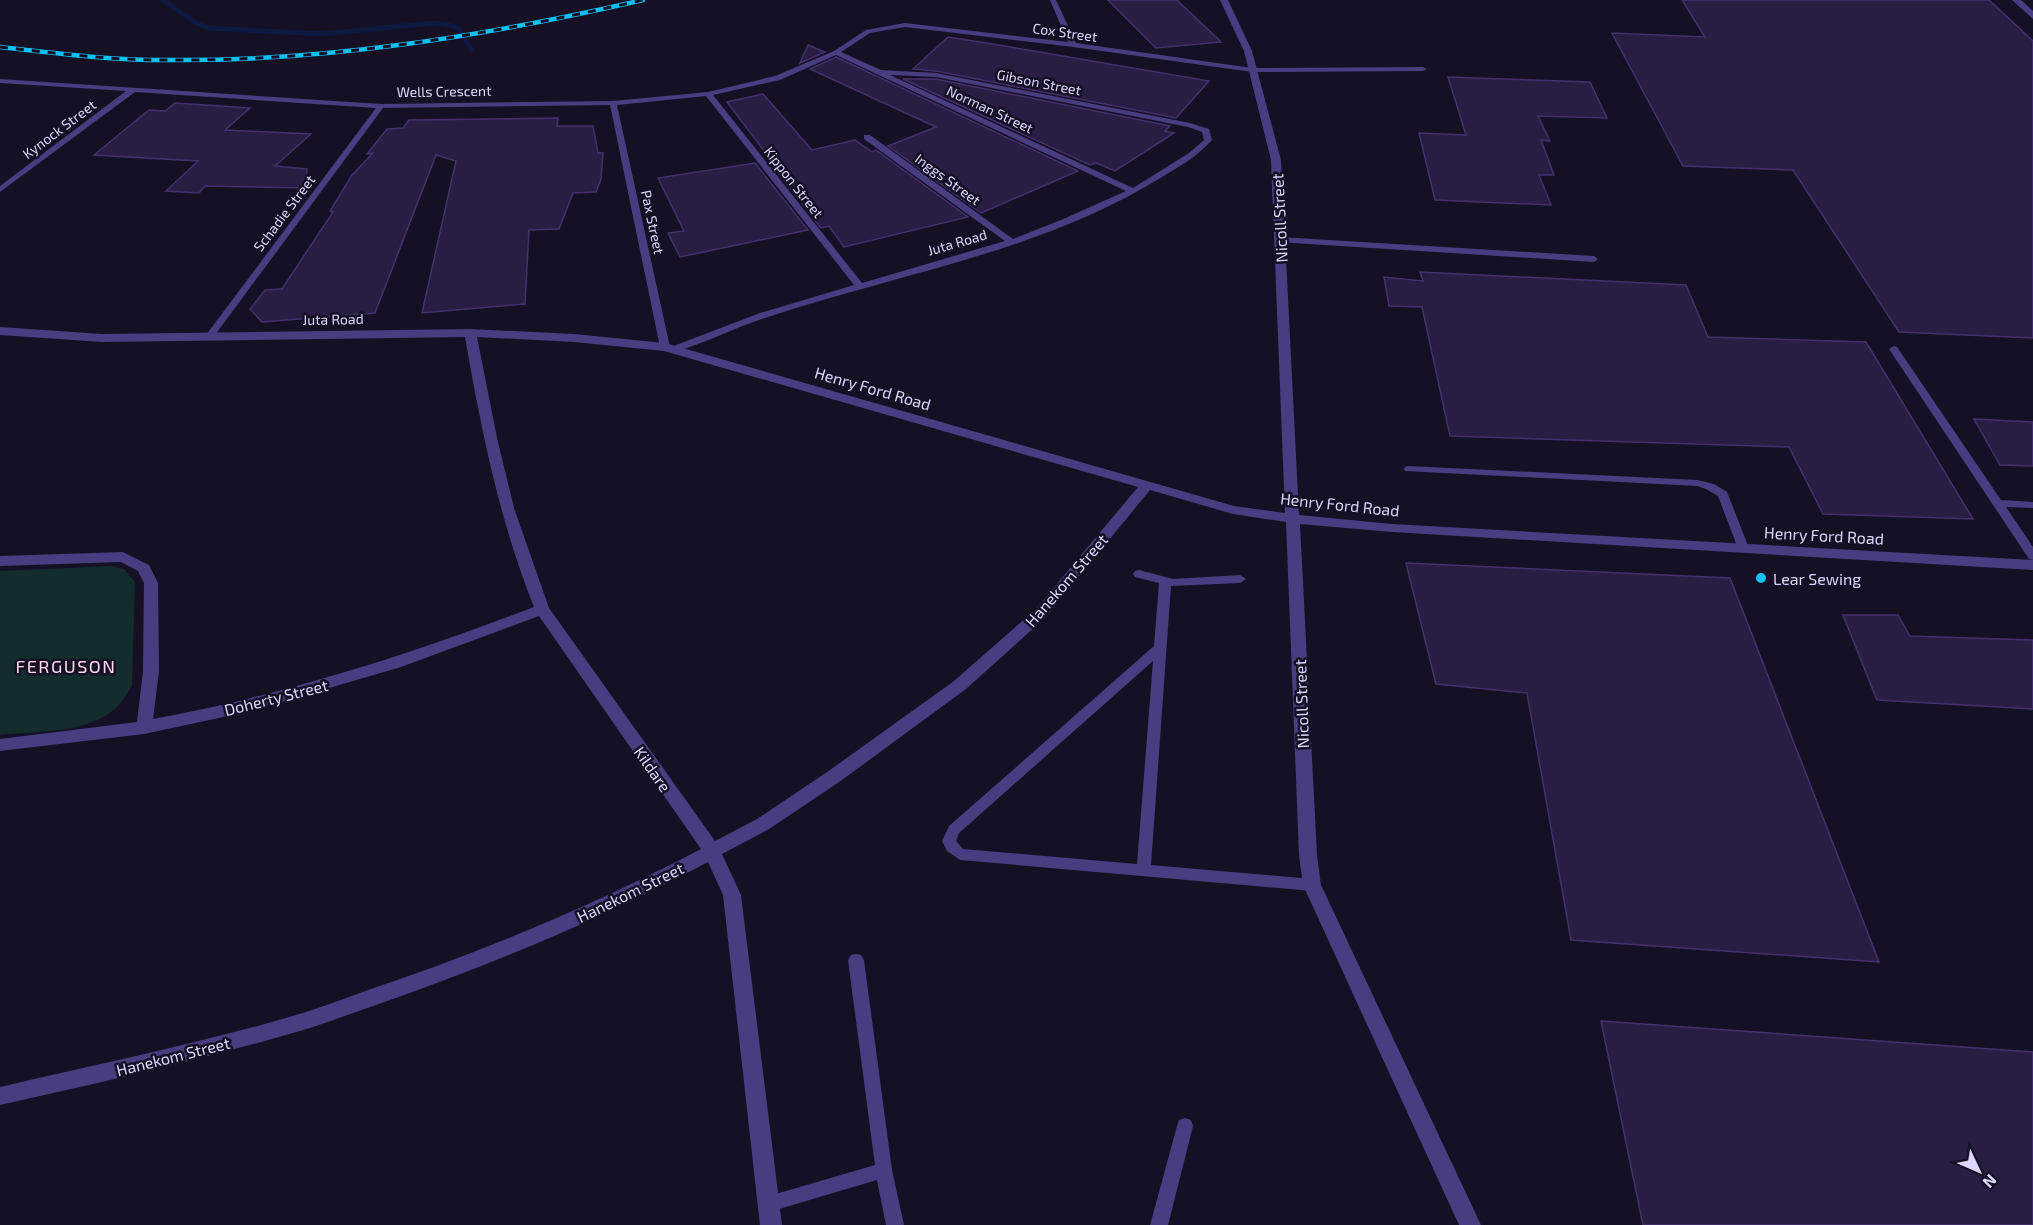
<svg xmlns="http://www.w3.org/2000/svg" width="2033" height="1225" viewBox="0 0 2033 1225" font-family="'Exo 2',sans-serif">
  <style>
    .green { fill: #132c2e }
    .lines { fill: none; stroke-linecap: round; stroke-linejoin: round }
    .stream { stroke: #0d1941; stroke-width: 5 }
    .building { fill: #291d44; stroke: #44306f; stroke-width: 1.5 }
    .service { fill: #483d81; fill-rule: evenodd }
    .minor { fill: #483d81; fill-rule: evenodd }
    .rail-casing { stroke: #0cc1f3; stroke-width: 4.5 }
    .rail { stroke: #161024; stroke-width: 3; stroke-dasharray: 8; stroke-linecap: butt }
    .poi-dot { fill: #0cc1f3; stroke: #161024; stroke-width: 2 }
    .labels { text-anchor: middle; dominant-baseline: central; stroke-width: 5; stroke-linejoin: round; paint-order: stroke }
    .far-street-label { font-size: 14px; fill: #ded5fd; stroke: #161024 }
    .street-label { font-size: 16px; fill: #ded5fd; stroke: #161024 }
    .poi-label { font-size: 16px; fill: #ded5fd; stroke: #161024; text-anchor: start }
    .neighbourhood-label { font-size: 18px; letter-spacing: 1.5px; fill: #fdd7eb; stroke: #161024 }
  </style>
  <rect width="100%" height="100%" fill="#161024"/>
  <path class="green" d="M111,566L124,569L135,582L132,686C127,693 122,703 115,709C86,734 36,731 0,735V571Z"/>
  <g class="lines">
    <path class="stream" d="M163,0L196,23L209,28L322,34L435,23L457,27L472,50"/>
  </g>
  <g class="building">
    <path d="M1108,0H1177L1221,42L1156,48Z"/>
    <path d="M1682,0H1989L2033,41V338L1899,332L1793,170L1683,166L1612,33L1705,37Z"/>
    <path d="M948,37L999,45L1209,81L1176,118L936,71L913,69Z"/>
    <path d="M808,45L825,52L800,63Z"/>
    <path d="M836,57L1078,171L981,213L888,146L936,127L810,69Z"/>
    <path d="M1448,77L1590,82L1607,118L1538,116L1550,141L1541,140L1554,175H1539L1551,205L1435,200L1419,133L1466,135Z"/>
    <path d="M903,79H936L1170,126L1165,131L1174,133L1115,171L1096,163L1090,165Z"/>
    <path d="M763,94L812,150L855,140L872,152L876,150L968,217L844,247L829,226L821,228L768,160H771L727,102Z"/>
    <path d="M175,103L250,108L225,130L311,134L275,166L307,169L306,188L205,186L199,193L166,191L198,161L94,155L149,110L165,111Z"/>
    <path d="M558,118L557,126H593L598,153H603L601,179L596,192L573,193L559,229L529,230L525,304L422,313L456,161L436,155L375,313L262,322L250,309L265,290L282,289L333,212L330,211L352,175L373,153L367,154L387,129L403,128L409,120Z"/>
    <path d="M755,163L808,230L680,257L668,233L684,231L658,178Z"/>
    <path d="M1420,272L1686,285L1708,337L1866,342L1973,519L1823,514L1789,447L1450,436L1422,307L1389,306L1384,277L1423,281Z"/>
    <path d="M1974,419L2033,422V466L2000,465Z"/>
    <path d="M1406,563L1730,578L1879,962L1571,940L1527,693L1436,684Z"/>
    <path d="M1843,615H1898L1910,636L2033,640V709L1877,700Z"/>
    <path d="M1601,1021L2033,1052V1225H1643Z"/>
  </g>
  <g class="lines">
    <g class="service">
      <path d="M1050,0H1056L1076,43L1252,68L1423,67L1427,69L1423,71L1252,72L1073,47L905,27L870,33L841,52L881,70L936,73L1190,123L1209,129L1212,140C1197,157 1177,168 1157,180C1039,252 897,274 768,317C736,327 706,343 674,352L671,351V347L760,313L854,285L706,96L617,105L670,347L665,350L660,347L610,105L383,108L212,339L209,340L204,337L206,335L376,108L135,92L0,192V186L126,91L0,83V79L381,104L613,101L708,92L775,76L834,51L866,30L905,23L1068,42ZM836,55L1126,191L1061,220L1013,239L870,135H864V139L1005,241L862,283L713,95L780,80ZM890,75L936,77L1188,127L1202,132L1204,140L1189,153L1133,188Z"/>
      <path d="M1280,237L1594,256L1598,259L1594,262L1277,242L1276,240Z"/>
      <path d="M1894,346L1897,347L2001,500L2033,502V508L2006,507L2033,547V560L2029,559L1889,349Z"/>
      <path d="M1409,466L1697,480L1714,484L1727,492L1749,548L1747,551H1739L1718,496L1706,489L1697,486L1405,471L1404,469L1405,467Z"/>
      <path d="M1139,570L1173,579L1240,575L1246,579L1240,583L1171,586L1151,865L1312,879L1317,881L1319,885L1317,889L1312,891L960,860L947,851L942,841L949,826L1154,646L1159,583L1135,577L1133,574L1135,571ZM1153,661L1137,864L963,849L956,841L959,833Z"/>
      <path d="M856,954L861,955L864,960L892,1170L904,1225H886L877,1180L769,1212L763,1210L760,1204L763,1198L769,1196L875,1165L848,960L851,955Z"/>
      <path d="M1185,1118L1191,1120L1193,1126L1168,1225H1150L1177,1126L1179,1120Z"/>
    </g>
    <g class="minor">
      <path d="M1220,0H1228L1252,51L1281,160L1299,515L1392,524L2033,560V570L1392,532L1300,524L1317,855L1321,885L1481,1225H1459L1303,885L1299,855L1286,522L1233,514L1150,490L1046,617L966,689L842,780L769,829L722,854L741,895L782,1225H760L723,895L708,862C602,919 490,965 376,1005C346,1015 316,1027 286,1035C191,1062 96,1084 0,1105V1087C96,1065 192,1045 286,1018C314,1010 341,1000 368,990C482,952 594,905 701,849L539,616L401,667L247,712L144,734L0,751V739L137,722L143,671L144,583L138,571L121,562L0,566V556L123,552L149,565L158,583L159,671L153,719C284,695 409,655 534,607C499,519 481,429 465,337L102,342L0,335V327L102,334L470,329L574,334L665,343L1234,506L1285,513L1271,160L1244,51ZM477,337L574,342L664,351L1138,487L1036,609L954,681L830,770L757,819L715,841L549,608L514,508L497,438Z"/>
      <path d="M2012,0H2021L2033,11V19Z"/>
    </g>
    <defs>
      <path id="rail" d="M0,47C54,53 108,60 163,60C325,62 485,36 643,0"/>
    </defs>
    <use href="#rail" class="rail-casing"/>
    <use href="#rail" class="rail"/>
  </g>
  <circle class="poi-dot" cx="1761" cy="578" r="6"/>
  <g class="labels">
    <g class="far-street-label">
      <text transform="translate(1065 32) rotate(8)">Cox Street</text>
      <text transform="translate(1039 82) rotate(11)">Gibson Street</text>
      <text transform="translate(444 91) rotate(-1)">Wells Crescent</text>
      <text transform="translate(990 109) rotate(25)">Norman Street</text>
      <text transform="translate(59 129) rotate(-37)">Kynock Street</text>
      <text transform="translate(948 179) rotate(36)">Inggs Street</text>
      <text transform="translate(794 182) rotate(52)">Kippon Street</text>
      <text transform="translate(284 213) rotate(-53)">Schadie Street</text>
      <text transform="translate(653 222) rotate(78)">Pax Street</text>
      <text transform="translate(957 242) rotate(-16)">Juta Road</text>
      <text transform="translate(333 319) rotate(-1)">Juta Road</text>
    </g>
    <g class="street-label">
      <text transform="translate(1279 218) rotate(-93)">Nicoll Street</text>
      <text transform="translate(873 388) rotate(16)">Henry Ford Road</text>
      <text transform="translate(1340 504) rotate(6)">Henry Ford Road</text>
      <text transform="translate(1824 535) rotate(3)">Henry Ford Road</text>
      <text transform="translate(1066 580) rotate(-49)">Hanekom Street</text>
      <text transform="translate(276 697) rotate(-14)">Doherty Street</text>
      <text transform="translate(1301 704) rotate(-92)">Nicoll Street</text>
      <text transform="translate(653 769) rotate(55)">Kildare</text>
      <text transform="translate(630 892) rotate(-26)">Hanekom Street</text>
      <text transform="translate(173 1056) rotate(-14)">Hanekom Street</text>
    </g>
    <g class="poi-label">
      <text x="1773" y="578">Lear Sewing</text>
    </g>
    <g class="neighbourhood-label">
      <text x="66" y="666">FERGUSON</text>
    </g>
  </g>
  <g transform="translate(1979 1171) rotate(134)" stroke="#161024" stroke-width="4.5" paint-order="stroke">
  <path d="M0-4.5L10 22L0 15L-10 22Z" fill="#ded5fd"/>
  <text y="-9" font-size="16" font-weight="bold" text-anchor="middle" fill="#ded5fd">N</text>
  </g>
</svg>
